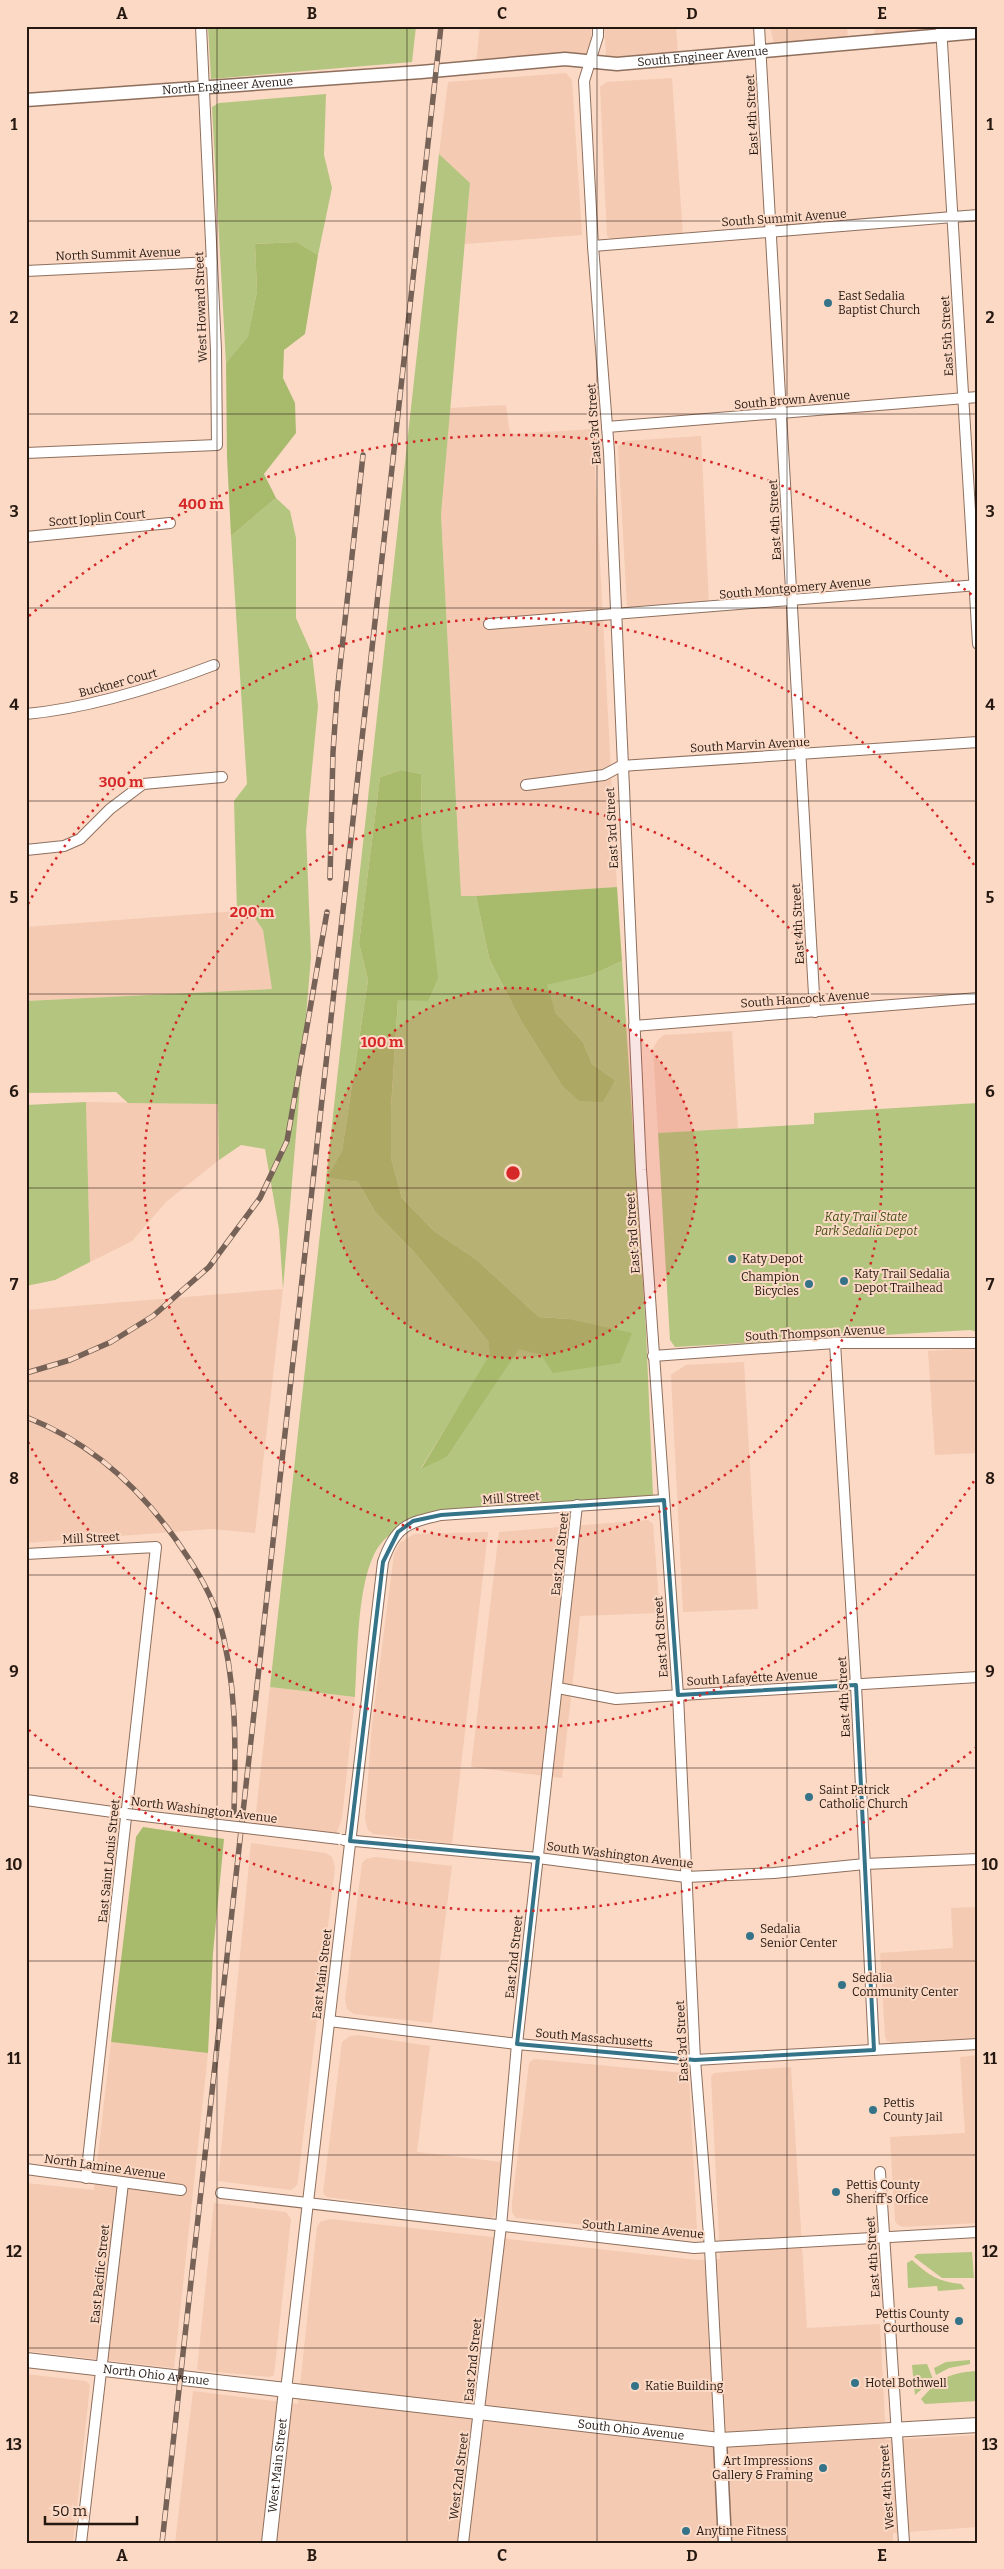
<svg xmlns="http://www.w3.org/2000/svg" width="1004" height="2569" viewBox="0 0 1004 2569" font-family="Bitter,serif">
  <style>
    .built { fill: #f4cab2 }
    .green { fill: #b3c57f; fill-rule: evenodd }
    .forest { fill: #a8bb6d }
    .lines { fill: none; stroke-linecap: round; stroke-linejoin: round }
    .minor-casing { stroke: #8e6f5d; stroke-width: 12 }
    .tertiary-casing { stroke: #8e6f5d; stroke-width: 15 }
    .secondary-casing { stroke: #8e6f5d; stroke-width: 16 }
    .minor { stroke: #fff; stroke-width: 10 }
    .tertiary { stroke: #fff; stroke-width: 12 }
    .secondary { stroke: #fff; stroke-width: 14 }
    .rail-casing { stroke: #766256; stroke-width: 5.5 }
    .rail { stroke: #fbd9c5; stroke-width: 4; stroke-dasharray: 11; stroke-linecap: butt }
    .minor-bridge-casing { stroke: #8e6f5d; stroke-width: 12; stroke-linecap: butt }
    .minor-bridge { stroke: #fff; stroke-width: 10 }
    .marked { fill: none; stroke: #357389; stroke-width: 4; stroke-linejoin: round }
    .grid { fill: none; stroke: #241811; stroke-width: 1; stroke-opacity: 0.55 }
    .ring { fill: none; stroke: #d62828; stroke-width: 2.5; stroke-dasharray: 2.5 5 }
    .poi-dot { fill: #357389; stroke: #fbd9c5; stroke-width: 2 }
    .labels { text-anchor: middle; dominant-baseline: central; stroke-width: 4; stroke-linejoin: round; paint-order: stroke }
    .street-label { font-size: 12px; fill: #241811; stroke: #fbd9c5 }
    .poi-label { font-size: 12px; fill: #241811; stroke: #fbd9c5; text-anchor: start }
    .park-label { font-size: 12px; font-style: italic; fill: #424e14; stroke: #fbd9c5 }
    .centre { fill: #d62828; stroke: #fbd9c5; stroke-width: 2.5 }
    .ring-label { font-size: 15px; text-anchor: middle; font-weight: bold; fill: #d62828; stroke: #fbd9c5; stroke-width: 4; stroke-linejoin: round; paint-order: stroke }
    .neatline { fill: none; stroke: #241811; stroke-width: 2 }
    .grid-label { font-size: 16px; text-anchor: middle; font-weight: bold; fill: #241811 }
  </style>
  <rect width="100%" height="100%" fill="#fbd9c5"/>
  <g class="built">
    <path d="M480,26H591L592,54L476,64Z"/>
    <path d="M604,26H676L678,56L617,60L606,55Z"/>
    <path d="M770,26H847L848,39L779,45L774,43Z"/>
    <path d="M874,26H932L927,32L875,36Z"/>
    <path d="M566,73L572,80L582,235L465,244L470,183L439,154L448,82Z"/>
    <path d="M672,78L683,236L614,241L607,236L600,87L607,82Z"/>
    <path d="M506,405L510,434L593,429L617,887L461,897L441,515L450,408Z"/>
    <path d="M701,436L709,606L633,612L627,606L618,446L626,441Z"/>
    <path d="M237,911L251,912L263,930L273,989L26,1001V927Z"/>
    <path d="M732,1031L738,1129L658,1133L653,1048L658,1040L664,1035Z"/>
    <path d="M86,1102L218,1104L219,1160L167,1201L132,1241L90,1262Z"/>
    <path d="M283,1289L255,1533L212,1529L26,1543V1310Z"/>
    <path d="M978,1348V1453L935,1455L928,1351Z"/>
    <path d="M744,1362L758,1609L683,1612L671,1375L686,1365Z"/>
    <path d="M648,1520L653,1524L660,1613L580,1616L562,1778L471,1767L499,1532Z"/>
    <path d="M488,1532L452,1844L374,1834L368,1830L365,1820L372,1724L394,1554L400,1543L414,1534Z"/>
    <path d="M270,1687L355,1697L342,1818L337,1832L328,1838L254,1830Z"/>
    <path d="M251,1843L326,1853L332,1857L335,1867L298,2180L297,2185L291,2190L218,2181Z"/>
    <path d="M375,1857L452,1866L432,2023L354,2014L347,2009L345,2000L362,1863L366,1859Z"/>
    <path d="M978,1907V2039L893,2043L887,2041L885,2036L880,1953L953,1948L951,1908Z"/>
    <path d="M358,2035L430,2046L417,2152L501,2162L495,2215L491,2219L327,2197L323,2193L342,2042L350,2036Z"/>
    <path d="M111,2042L208,2053L174,2368L26,2351V2183L94,2190Z"/>
    <path d="M978,2055V2223L903,2227L898,2225L895,2221L890,2137L965,2133L960,2057Z"/>
    <path d="M534,2059L684,2073L689,2078L697,2230L695,2236L516,2218L512,2212V2203L529,2063Z"/>
    <path d="M791,2067L807,2328L880,2324L886,2440L978,2435V2527L893,2533V2543H175L193,2391L298,2404L317,2227L320,2222L330,2219L697,2260L720,2259L711,2077L714,2073Z"/>
    <path d="M214,2203L286,2212L291,2219L274,2375L270,2377L197,2370Z"/>
    <path d="M26,2374L86,2381L90,2385L73,2543H26Z"/>
  </g>
  <g class="green">
    <path d="M208,26H416L412,62L211,79Z"/>
    <path d="M326,94L324,155L332,188L318,255L297,242L255,244L257,291L248,338L226,363L212,107L219,103Z"/>
    <path d="M439,154L470,183L441,515L461,896H476L489,958L521,1021L561,1084L615,1080L592,1064L583,1042L556,1013L546,985L592,975L622,961L646,1331L653,1495L646,1503L424,1521C409,1526 394,1529 383,1541C356,1570 358,1656 355,1697L270,1687ZM401,770L421,774L422,838L398,1000L391,1108V1158L402,1198L434,1231L477,1260L539,1317L568,1319L541,1355L519,1348L447,1457L421,1468L491,1354L488,1341L413,1251L375,1212L358,1182L328,1178L342,1151L368,980L359,943L380,777Z"/>
    <path d="M276,498L290,511L296,538V618L312,654L318,706L306,831L311,957L283,1289L279,1229L265,1149L241,1145L219,1160L218,1104L128,1103L116,1092L26,1093V1001L272,989L263,930L251,912L237,911L234,801L247,784L231,536Z"/>
    <path d="M86,1102L90,1262L55,1280L26,1286V1105Z"/>
    <path d="M978,1103V1332L970,1330L675,1347L670,1340L658,1133L814,1124V1113Z"/>
    <path d="M972,2252L974,2278H942L914,2257L917,2254Z"/>
    <path d="M912,2260C928,2275 939,2282 961,2284L965,2289L938,2291L937,2286L908,2288L907,2263Z"/>
    <path d="M970,2360V2364L949,2368L936,2375L934,2368L946,2362Z"/>
    <path d="M927,2364L933,2379L915,2395L912,2365Z"/>
    <path d="M978,2371V2401L925,2404L921,2399C939,2379 950,2372 978,2371Z"/>
  </g>
  <g class="forest">
    <path d="M297,242L318,255L305,334L284,350L283,378L295,403L296,433L264,474L276,498L231,536L227,457L226,363L248,337L257,291L255,244Z"/>
    <path d="M401,770L421,774L422,838L438,978L428,1001L398,1000L391,1108V1158L402,1198L434,1231L477,1260L539,1317L568,1319L632,1333L620,1363L553,1373L541,1355L519,1349L447,1457L421,1469L490,1354L488,1341L413,1251L375,1212L358,1182L327,1178L342,1151L368,980L359,943L380,777Z"/>
    <path d="M617,887L622,961L592,975L547,985L556,1013L583,1042L592,1064L615,1080L603,1102L579,1101L561,1084L521,1021L489,958L476,896Z"/>
    <path d="M143,1827L224,1839L213,1953L208,2053L111,2042L136,1837Z"/>
  </g>
  <g class="lines">
    <defs>
      <g id="minor">
        <path d="M598,26V36L584,81L593,246L609,452L641,1170L678,1695L695,2060L710,2248L720,2440"/>
        <path d="M759,26L815,1012"/>
        <path d="M941,26L978,644"/>
        <path d="M593,246L978,215"/>
        <path d="M26,271L212,262"/>
        <path d="M607,427L978,397"/>
        <path d="M26,453L217,445L216,350L201,26"/>
        <path d="M26,537L170,523"/>
        <path d="M489,624L978,585"/>
        <path d="M26,714C90,708 154,688 214,665"/>
        <path d="M526,785L604,775L621,766L978,742"/>
        <path d="M26,850L64,846L80,839L110,809L143,784L222,777"/>
        <path d="M634,1026L978,998"/>
        <path d="M835,1343L856,1685L874,2050"/>
        <path d="M653,1356L835,1343H978"/>
        <path d="M26,1554L156,1547L86,2178"/>
        <path d="M558,1688L616,1699L978,1677"/>
        <path d="M26,1800L127,1814"/>
        <path d="M344,1840L538,1858L686,1877L774,1873L865,1864L978,1859"/>
        <path d="M329,2021L517,2044L695,2060L978,2044"/>
        <path d="M26,2169L181,2190"/>
        <path d="M880,2172L904,2543"/>
        <path d="M221,2193L694,2248L978,2232"/>
        <path d="M286,2390L383,1562C395,1527 406,1523 441,1515L664,1500"/>
        <path d="M81,2543L123,2183"/>
        <path d="M463,2543L501,2226L517,2044L577,1505"/>
      </g>
      <g id="tertiary">
        <path id="s1" d="M26,100L421,72L565,59L617,64L978,32"/>
        <path d="M720,2440L725,2543"/>
      </g>
      <g id="secondary">
        <path id="s2" d="M26,2360L720,2440L978,2425"/>
        <path id="s3" d="M269,2543L286,2390"/>
      </g>
    </defs>
    <use href="#minor" class="minor-casing"/>
    <use href="#tertiary" class="tertiary-casing"/>
    <use href="#secondary" class="secondary-casing"/>
    <use href="#minor" class="minor"/>
    <use href="#tertiary" class="tertiary"/>
    <use href="#secondary" class="secondary"/>
    <defs>
      <g id="rail">
        <path d="M330,878L333,752L337,694L363,455"/>
        <path d="M26,1373L70,1360L111,1342L153,1316L209,1267L260,1198L287,1141L327,912"/>
        <path d="M26,1417C95,1444 147,1494 187,1556C199,1574 211,1595 218,1616C237,1681 236,1746 234,1812"/>
        <path d="M162,2543L441,26"/>
      </g>
    </defs>
    <use href="#rail" class="rail-casing"/>
    <use href="#rail" class="rail"/>
    <defs>
      <path id="minor-bridge" d="M127,1814L339,1839"/>
    </defs>
    <use href="#minor-bridge" class="minor-bridge-casing"/>
    <use href="#minor-bridge" class="minor-bridge"/>
  </g>
  <path class="marked" d="M664,1500L678,1695L856,1685L874,2050L695,2060L517,2044L538,1858L350,1841L383,1562L398,1532L413,1521L441,1515Z"/>
  <path class="grid" d="M217,26V2543M407,26V2543M597,26V2543M787,26V2543M26,221H978M26,414H978M26,608H978M26,801H978M26,994H978M26,1188H978M26,1381H978M26,1575H978M26,1768H978M26,1961H978M26,2155H978M26,2348H978"/>
  <circle cx="513" cy="1173" r="185" fill="#d62828" fill-opacity=".12"/>
  <g class="ring">
    <circle cx="513" cy="1173" r="185"/>
    <circle cx="513" cy="1173" r="369"/>
    <path d="M978 1475A554 554 0 0 1 28 1442M28 904A554 554 0 0 1 978 871"/>
    <path d="M977 1747A738 738 0 0 1 29 1730M29 616A738 738 0 0 1 977 599"/>
  </g>
  <g class="poi-dot">
    <circle cx="828" cy="303" r="5"/>
    <circle cx="732" cy="1259" r="5"/>
    <circle cx="844" cy="1281" r="5"/>
    <circle cx="809" cy="1284" r="5"/>
    <circle cx="809" cy="1797" r="5"/>
    <circle cx="750" cy="1936" r="5"/>
    <circle cx="842" cy="1985" r="5"/>
    <circle cx="873" cy="2110" r="5"/>
    <circle cx="836" cy="2192" r="5"/>
    <circle cx="959" cy="2321" r="5"/>
    <circle cx="855" cy="2383" r="5"/>
    <circle cx="635" cy="2386" r="5"/>
    <circle cx="823" cy="2468" r="5"/>
    <circle cx="686" cy="2531" r="5"/>
  </g>
  <g class="labels">
    <g class="street-label">
      <text stroke="none"><textPath href="#s1" startOffset="679">South Engineer Avenue</textPath></text>
      <text stroke="none"><textPath href="#s1" startOffset="202">North Engineer Avenue</textPath></text>
      <text transform="translate(752 115) rotate(-93)">East 4th Street</text>
      <text transform="translate(784 218) rotate(-4)">South Summit Avenue</text>
      <text transform="translate(118 254) rotate(-2)">North Summit Avenue</text>
      <text transform="translate(201 307) rotate(-92)">West Howard Street</text>
      <text transform="translate(947 336) rotate(-93)">East 5th Street</text>
      <text transform="translate(792 400) rotate(-5)">South Brown Avenue</text>
      <text transform="translate(594 424) rotate(-94)">East 3rd Street</text>
      <text transform="translate(97 518) rotate(-5)">Scott Joplin Court</text>
      <text transform="translate(775 520) rotate(-93)">East 4th Street</text>
      <text transform="translate(795 588) rotate(-5)">South Montgomery Avenue</text>
      <text transform="translate(118 683) rotate(-15)">Buckner Court</text>
      <text transform="translate(750 745) rotate(-3)">South Marvin Avenue</text>
      <text transform="translate(612 828) rotate(-93)">East 3rd Street</text>
      <text transform="translate(798 924) rotate(-93)">East 4th Street</text>
      <text transform="translate(805 999) rotate(-4)">South Hancock Avenue</text>
      <text transform="translate(633 1233) rotate(-94)">East 3rd Street</text>
      <text transform="translate(815 1333) rotate(-3)">South Thompson Avenue</text>
      <text transform="translate(511 1498) rotate(-4)">Mill Street</text>
      <text transform="translate(91 1538) rotate(-3)">Mill Street</text>
      <text transform="translate(560 1554) rotate(-84)">East 2nd Street</text>
      <text transform="translate(661 1637) rotate(-94)">East 3rd Street</text>
      <text transform="translate(752 1678) rotate(-3)">South Lafayette Avenue</text>
      <text transform="translate(844 1697) rotate(-93)">East 4th Street</text>
      <text transform="translate(204 1810) rotate(7)">North Washington Avenue</text>
      <text transform="translate(620 1855) rotate(7)">South Washington Avenue</text>
      <text transform="translate(109 1861) rotate(-84)">East Saint Louis Street</text>
      <text transform="translate(514 1957) rotate(-84)">East 2nd Street</text>
      <text transform="translate(322 1974) rotate(-83)">East Main Street</text>
      <text transform="translate(594 2038) rotate(5)">South Massachusetts</text>
      <text transform="translate(682 2041) rotate(-93)">East 3rd Street</text>
      <text transform="translate(105 2167) rotate(8)">North Lamine Avenue</text>
      <text transform="translate(643 2229) rotate(5)">South Lamine Avenue</text>
      <text transform="translate(873 2257) rotate(-94)">East 4th Street</text>
      <text transform="translate(100 2274) rotate(-84)">East Pacific Street</text>
      <text transform="translate(473 2360) rotate(-84)">East 2nd Street</text>
      <text stroke="none"><textPath href="#s2" startOffset="131">North Ohio Avenue</textPath></text>
      <text stroke="none"><textPath href="#s2" startOffset="609">South Ohio Avenue</textPath></text>
      <text stroke="none"><textPath href="#s3" startOffset="78">West Main Street</textPath></text>
      <text transform="translate(459 2476) rotate(-83)">West 2nd Street</text>
      <text transform="translate(887 2487) rotate(-94)">West 4th Street</text>
    </g>
    <g class="poi-label">
      <text x="838" y="296">East Sedalia<tspan x="838" dy="14">Baptist Church</tspan></text>
      <text x="742" y="1259">Katy Depot</text>
      <text x="854" y="1274">Katy Trail Sedalia<tspan x="854" dy="14">Depot Trailhead</tspan></text>
      <text x="799" y="1277" text-anchor="end">Champion<tspan x="799" dy="14">Bicycles</tspan></text>
      <text x="819" y="1790">Saint Patrick<tspan x="819" dy="14">Catholic Church</tspan></text>
      <text x="760" y="1929">Sedalia<tspan x="760" dy="14">Senior Center</tspan></text>
      <text x="852" y="1978">Sedalia<tspan x="852" dy="14">Community Center</tspan></text>
      <text x="883" y="2103">Pettis<tspan x="883" dy="14">County Jail</tspan></text>
      <text x="846" y="2185">Pettis County<tspan x="846" dy="14">Sheriff's Office</tspan></text>
      <text x="949" y="2314" text-anchor="end">Pettis County<tspan x="949" dy="14">Courthouse</tspan></text>
      <text x="865" y="2383">Hotel Bothwell</text>
      <text x="645" y="2386">Katie Building</text>
      <text x="813" y="2461" text-anchor="end">Art Impressions<tspan x="813" dy="14">Gallery &amp; Framing</tspan></text>
      <text x="696" y="2531">Anytime Fitness</text>
    </g>
    <g class="park-label">
      <text x="866" y="1217">Katy Trail State<tspan x="866" dy="14">Park Sedalia Depot</tspan></text>
    </g>
  </g>
  <circle cx="513" cy="1173" r="8" class="centre"/>
  <g class="ring-label">
    <text x="201" y="509">400 m</text>
    <text x="121" y="787">300 m</text>
    <text x="252" y="917">200 m</text>
    <text x="382" y="1047">100 m</text>
  </g>
  <rect width="1004" height="2569" fill="none" stroke="#fbd9c5" stroke-width="55"/>
  <path d="M45 2516v8h92v-8" fill="none" stroke="#241811" stroke-width="2.5"/>
  <text x="52" y="2516" font-size="15" fill="#241811" stroke="#fbd9c5" stroke-width="4" paint-order="stroke">50 m</text>
  <rect x="28" y="28" width="948" height="2514" class="neatline"/>
  <g class="grid-label">
    <text x="122" y="19">A</text>
    <text x="312" y="19">B</text>
    <text x="502" y="19">C</text>
    <text x="692" y="19">D</text>
    <text x="882" y="19">E</text>
    <text x="14" y="130">1</text>
    <text x="990" y="130">1</text>
    <text x="14" y="323">2</text>
    <text x="990" y="323">2</text>
    <text x="14" y="517">3</text>
    <text x="990" y="517">3</text>
    <text x="14" y="710">4</text>
    <text x="990" y="710">4</text>
    <text x="14" y="903">5</text>
    <text x="990" y="903">5</text>
    <text x="14" y="1097">6</text>
    <text x="990" y="1097">6</text>
    <text x="14" y="1290">7</text>
    <text x="990" y="1290">7</text>
    <text x="14" y="1484">8</text>
    <text x="990" y="1484">8</text>
    <text x="14" y="1677">9</text>
    <text x="990" y="1677">9</text>
    <text x="14" y="1870">10</text>
    <text x="990" y="1870">10</text>
    <text x="14" y="2064">11</text>
    <text x="990" y="2064">11</text>
    <text x="14" y="2257">12</text>
    <text x="990" y="2257">12</text>
    <text x="14" y="2450">13</text>
    <text x="990" y="2450">13</text>
    <text x="122" y="2561">A</text>
    <text x="312" y="2561">B</text>
    <text x="502" y="2561">C</text>
    <text x="692" y="2561">D</text>
    <text x="882" y="2561">E</text>
  </g>
</svg>
